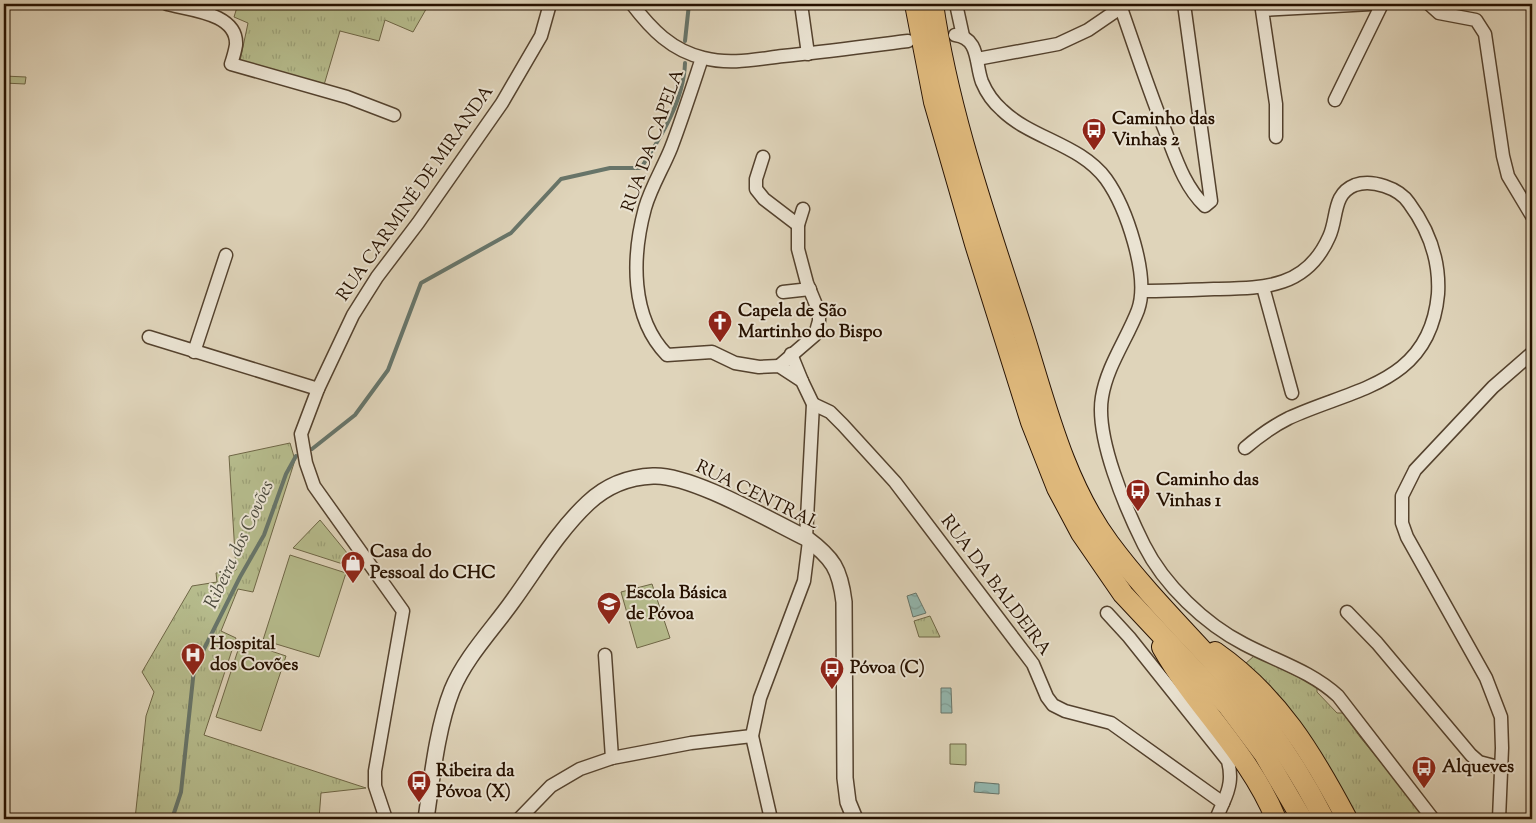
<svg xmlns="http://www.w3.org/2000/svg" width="1536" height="823" viewBox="0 0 1536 823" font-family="'Sorts Mill Goudy',serif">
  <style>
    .grass { fill: url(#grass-tufts); stroke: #6e6646 }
    .park { fill: #b6bc8d; stroke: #6e6646 }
    .water { fill: url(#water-waves); stroke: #67756a }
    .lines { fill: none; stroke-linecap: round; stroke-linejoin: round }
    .stream { stroke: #67756a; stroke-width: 4 }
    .minor-casing { stroke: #54422e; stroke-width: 15 }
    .tertiary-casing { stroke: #54422e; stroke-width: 18 }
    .trunk-casing { stroke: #261100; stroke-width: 22 }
    .minor { stroke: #eae3d2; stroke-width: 12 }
    .tertiary { stroke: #eae3d2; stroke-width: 15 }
    .trunk { stroke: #e0ba7d; stroke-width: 20 }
    .labels { text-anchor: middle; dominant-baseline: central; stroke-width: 4; stroke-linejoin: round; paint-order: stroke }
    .poi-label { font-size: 18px; font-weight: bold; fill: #261100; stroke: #eae3d2; text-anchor: start }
    .street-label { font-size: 18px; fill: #261100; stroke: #eae3d2 }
    .water-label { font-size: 19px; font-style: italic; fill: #4c4b3e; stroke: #eae3d2 }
  </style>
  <defs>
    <pattern id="grass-tufts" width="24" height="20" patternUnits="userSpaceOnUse" patternTransform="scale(1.25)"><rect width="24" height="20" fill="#b6bc8d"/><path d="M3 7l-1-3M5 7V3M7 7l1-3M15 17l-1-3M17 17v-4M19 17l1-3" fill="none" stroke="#9ca178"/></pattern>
    <pattern id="water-waves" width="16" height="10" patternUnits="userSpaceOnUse" patternTransform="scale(1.25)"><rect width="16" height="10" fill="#93b8b0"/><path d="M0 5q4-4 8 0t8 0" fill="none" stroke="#7f9d96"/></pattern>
  </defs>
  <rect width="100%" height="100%" fill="#dfd4ba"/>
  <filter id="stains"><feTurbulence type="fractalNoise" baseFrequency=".004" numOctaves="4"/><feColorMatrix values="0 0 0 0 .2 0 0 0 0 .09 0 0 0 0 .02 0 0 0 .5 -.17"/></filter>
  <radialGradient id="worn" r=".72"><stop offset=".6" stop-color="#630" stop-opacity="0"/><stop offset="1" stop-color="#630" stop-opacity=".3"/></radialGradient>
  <g class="grass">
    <path d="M238,4H429L413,32L385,20L379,41L340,31L324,85L240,61L248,23L234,17Z"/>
    <path d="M4,76L26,77L25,84L4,83Z"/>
    <path d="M290,443L295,460L253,592L238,589L221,631L236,638L204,735L366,788L321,793L319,819H135L146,716L154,692L142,672L192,586L217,582L216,573L236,570L229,456Z"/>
    <path d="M320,520L352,559L349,566L293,548Z"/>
    <path d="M930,616L940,637H919L914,621Z"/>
    <path d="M1254,656L1317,686V692L1337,713H1343L1360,737L1427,819H1358C1327,756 1290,716 1245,664Z"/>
  </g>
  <g class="park">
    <path d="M290,555L346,573L319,657L263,640Z"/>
    <path d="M652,584L670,638L637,648L621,592Z"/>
    <path d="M241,641L286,656L261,731L216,717Z"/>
    <path d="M950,744H966V765L950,764Z"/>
  </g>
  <g class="water">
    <path d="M916,593L926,613L913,617L907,596Z"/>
    <path d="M941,688H951L952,713H941Z"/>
    <path d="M975,782L999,784V794L974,792Z"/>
  </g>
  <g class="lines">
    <g class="stream">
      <path d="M685,41L689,4"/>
      <path d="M312,449L355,415L388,370L421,283L511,233L561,179L610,168H641C661,137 684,100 685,63"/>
      <path d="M172,819L181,792L194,669L240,577L264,535L286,474L296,456"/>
    </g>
    <defs>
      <g id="minor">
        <path d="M167,4C189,10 238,13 236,45C235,51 233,58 231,64L347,97L394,115"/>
        <path d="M632,4C651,29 672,51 704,58C730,65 757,59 783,56C825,52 867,46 908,41"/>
        <path d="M801,4L808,54"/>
        <path d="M956,4L963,36"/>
        <path d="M1429,4L1439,13L1476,20L1485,34L1503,156L1508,176L1532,216"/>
        <path d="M1121,8C1135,48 1148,88 1164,128C1175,155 1183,185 1205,206L1211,201L1184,4"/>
        <path d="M955,35C980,38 975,64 982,82C987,94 993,102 1002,110C1032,139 1080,144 1106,179C1126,207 1150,276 1138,310C1127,339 1107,366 1102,397C1095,437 1126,509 1144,545C1164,585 1205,624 1244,644C1276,661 1311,671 1338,696L1433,819"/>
        <path d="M702,58C692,88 682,119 671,148C663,168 651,187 645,208C632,256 630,317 667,355L712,352L735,363L759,367L779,366L802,381L813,404L806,538"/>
        <path d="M977,59L1058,44L1088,30L1126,4"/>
        <path d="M1335,100L1382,4"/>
        <path d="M1276,137V104L1262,10L1371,4"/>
        <path d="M763,157L756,179V189L764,199L798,225"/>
        <path d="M1263,287L1292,393"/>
        <path d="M1142,291C1166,291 1190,290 1214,289C1263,288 1306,289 1329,237C1338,218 1332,194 1355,185C1372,179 1399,188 1409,203C1429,230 1440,260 1438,294C1430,384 1354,388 1289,418C1273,426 1259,436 1245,448"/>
        <path d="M783,292L810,289"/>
        <path d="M149,337L318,389"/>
        <path d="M194,352L226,255"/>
        <path d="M791,354L802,381"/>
        <path d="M779,366L815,335L819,321V312L807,283L798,249V225L803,209"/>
        <path d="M813,404L830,412L843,425L895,482L1033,664L1047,697L1053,705L1065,711L1111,723L1223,803L1216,819"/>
        <path d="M1347,612L1377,643L1471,755L1479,762L1502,768"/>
        <path d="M1107,613L1129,637L1228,761C1232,777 1230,788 1223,803"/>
        <path d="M605,655L612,758"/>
        <path d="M386,819L375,786V771L403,611L314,486L306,463L301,434L318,389L353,315L377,277L418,223L502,103L541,36L550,4"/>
        <path d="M519,819L551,786L580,769L612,758L691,743L752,736"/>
        <path d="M771,819L752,736L760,698L804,581L809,541"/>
        <path d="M1499,819L1502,748L1501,717L1486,678L1407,537L1402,523V496L1415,470L1493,387L1532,353"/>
      </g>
      <path id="tertiary" d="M426,819C432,778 437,728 452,690C465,658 492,630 512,602C536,569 558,531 588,503C606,486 628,477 653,476C691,474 769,520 806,538C833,558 840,569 844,602L845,778L848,802L855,819"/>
      <g id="trunk">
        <path d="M915,4L934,102L975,244L1031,422L1057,488L1081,533L1123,594L1228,706L1264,754L1302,819"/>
        <path d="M933,4C949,115 988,223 1022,329C1045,401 1063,481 1109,543C1148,596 1197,642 1240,692C1273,731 1301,774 1324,819"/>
        <path d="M1162,647C1196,707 1249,753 1276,819"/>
        <path d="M1215,652C1278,696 1312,753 1347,819"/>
      </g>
    </defs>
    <use href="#minor" class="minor-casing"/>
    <use href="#tertiary" class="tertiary-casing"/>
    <use href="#trunk" class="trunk-casing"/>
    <use href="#minor" class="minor"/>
    <use href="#tertiary" class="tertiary"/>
    <use href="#trunk" class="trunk"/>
  </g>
  <defs>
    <symbol id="bus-pin" viewBox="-11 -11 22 30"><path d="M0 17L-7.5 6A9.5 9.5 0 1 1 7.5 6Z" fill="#8f2418" stroke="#eae3d2"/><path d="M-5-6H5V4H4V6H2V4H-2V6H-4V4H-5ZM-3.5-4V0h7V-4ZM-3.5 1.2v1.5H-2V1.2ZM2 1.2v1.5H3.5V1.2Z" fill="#fff"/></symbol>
    <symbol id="church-pin" viewBox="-11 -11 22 30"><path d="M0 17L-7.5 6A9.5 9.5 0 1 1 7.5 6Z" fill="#8f2418" stroke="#eae3d2"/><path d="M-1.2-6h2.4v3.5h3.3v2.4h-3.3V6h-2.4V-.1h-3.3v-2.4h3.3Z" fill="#fff"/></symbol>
    <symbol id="shop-pin" viewBox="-11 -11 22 30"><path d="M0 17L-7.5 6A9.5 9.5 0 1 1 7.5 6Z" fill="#8f2418" stroke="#eae3d2"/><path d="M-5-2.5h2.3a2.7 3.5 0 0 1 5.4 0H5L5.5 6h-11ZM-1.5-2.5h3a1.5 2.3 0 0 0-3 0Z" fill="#fff"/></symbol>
    <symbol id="school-pin" viewBox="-11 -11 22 30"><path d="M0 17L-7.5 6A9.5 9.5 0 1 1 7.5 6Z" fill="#8f2418" stroke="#eae3d2"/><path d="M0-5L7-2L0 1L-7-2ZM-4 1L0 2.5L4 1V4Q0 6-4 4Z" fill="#fff"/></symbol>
    <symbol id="hospital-pin" viewBox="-11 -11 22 30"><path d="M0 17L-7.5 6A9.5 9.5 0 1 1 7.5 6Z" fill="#8f2418" stroke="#eae3d2"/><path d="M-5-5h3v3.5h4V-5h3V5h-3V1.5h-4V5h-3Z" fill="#fff"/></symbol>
  </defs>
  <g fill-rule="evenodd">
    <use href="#bus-pin" x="1080" y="116" width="28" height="38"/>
    <use href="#church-pin" x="706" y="308" width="28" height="38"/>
    <use href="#bus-pin" x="1124" y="477" width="28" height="38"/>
    <use href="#shop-pin" x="339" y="549" width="28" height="38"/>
    <use href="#school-pin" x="595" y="590" width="28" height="38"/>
    <use href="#hospital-pin" x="179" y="641" width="28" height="38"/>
    <use href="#bus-pin" x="818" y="655" width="28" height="38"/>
    <use href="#bus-pin" x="1410" y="754" width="28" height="38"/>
    <use href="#bus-pin" x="405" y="768" width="28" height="38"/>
  </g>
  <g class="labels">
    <g class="poi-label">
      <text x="1112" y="120">Caminho das<tspan x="1112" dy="21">Vinhas 2</tspan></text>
      <text x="738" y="312">Capela de São<tspan x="738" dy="21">Martinho do Bispo</tspan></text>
      <text x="1156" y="481">Caminho das<tspan x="1156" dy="21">Vinhas 1</tspan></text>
      <text x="370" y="553">Casa do<tspan x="370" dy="21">Pessoal do CHC</tspan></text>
      <text x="626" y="594">Escola Básica<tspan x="626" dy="21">de Póvoa</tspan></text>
      <text x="210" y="645">Hospital<tspan x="210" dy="21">dos Covões</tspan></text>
      <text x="850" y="669">Póvoa (C)</text>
      <text x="1442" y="768">Alqueves</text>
      <text x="436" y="772">Ribeira da<tspan x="436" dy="21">Póvoa (X)</tspan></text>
    </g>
    <g class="street-label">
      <text transform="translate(654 141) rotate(-70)">RUA DA CAPELA</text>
      <text transform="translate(416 194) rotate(-55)">RUA CARMINÉ DE MIRANDA</text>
      <text transform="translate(757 496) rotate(26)">RUA CENTRAL</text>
      <text transform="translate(995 586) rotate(53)">RUA DA BALDEIRA</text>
    </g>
    <g class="water-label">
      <text transform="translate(240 545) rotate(-65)">Ribeira dos Covões</text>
    </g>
  </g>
  <rect width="1536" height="823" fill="none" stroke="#dfd4ba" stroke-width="20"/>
  <rect x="5" y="5" width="1526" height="813" fill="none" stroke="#261100" stroke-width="2.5"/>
  <rect x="10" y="10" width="1516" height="803" fill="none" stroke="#261100"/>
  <rect width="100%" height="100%" filter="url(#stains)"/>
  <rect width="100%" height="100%" fill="url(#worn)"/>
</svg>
